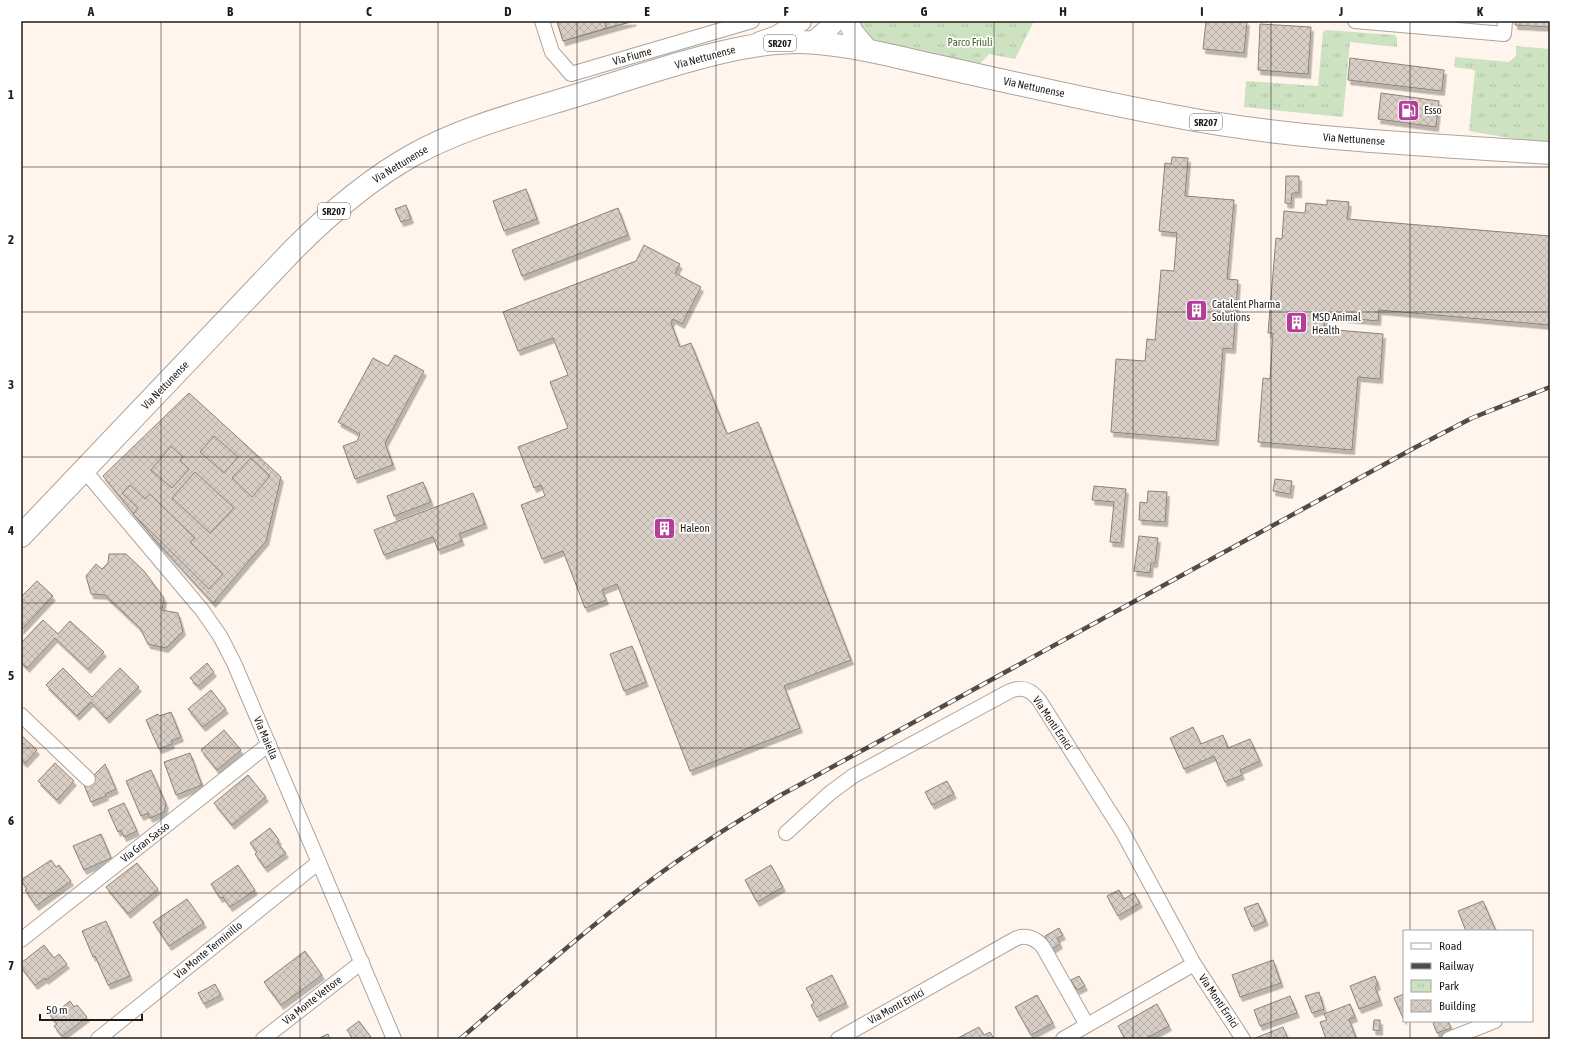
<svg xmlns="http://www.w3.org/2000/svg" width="1571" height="1060" viewBox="0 0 1571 1060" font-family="'Asap Condensed',sans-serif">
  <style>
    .park { fill: url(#park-tufts) }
    .building { fill: url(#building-cross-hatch); stroke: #8b827a; filter: url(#shadow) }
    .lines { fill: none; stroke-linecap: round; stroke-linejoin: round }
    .street-casing { stroke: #aea49c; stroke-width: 16 }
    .secondary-casing { stroke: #aea49c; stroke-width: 22 }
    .primary-casing { stroke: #aea49c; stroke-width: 24 }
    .street { stroke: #fff; stroke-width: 14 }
    .secondary { stroke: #fff; stroke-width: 20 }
    .primary { stroke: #fff; stroke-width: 22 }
    .rail-casing { stroke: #514c48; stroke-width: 4.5 }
    .rail { stroke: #fff; stroke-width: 3; stroke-dasharray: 9; stroke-linecap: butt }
    .grid { fill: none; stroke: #201c19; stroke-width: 1; stroke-opacity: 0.55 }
    .labels { text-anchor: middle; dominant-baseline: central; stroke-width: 3.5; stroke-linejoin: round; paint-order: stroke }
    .shield { fill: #fff; stroke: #63605e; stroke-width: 1 }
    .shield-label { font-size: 10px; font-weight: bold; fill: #201c19 }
    .park-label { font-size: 11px; fill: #3e5f28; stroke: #fff }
    .street-label { font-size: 11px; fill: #201c19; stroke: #fff }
    .poi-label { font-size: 11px; fill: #201c19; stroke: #fff; text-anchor: start }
    .neatline { fill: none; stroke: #201c19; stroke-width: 1.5 }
    .grid-label { font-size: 13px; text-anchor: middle; font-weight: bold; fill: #201c19 }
  </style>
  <defs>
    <pattern id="park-tufts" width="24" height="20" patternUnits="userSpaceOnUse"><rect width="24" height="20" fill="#cde2c1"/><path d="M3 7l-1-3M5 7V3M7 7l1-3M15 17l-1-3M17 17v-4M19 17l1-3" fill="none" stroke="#b0c1a5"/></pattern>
    <pattern id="building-cross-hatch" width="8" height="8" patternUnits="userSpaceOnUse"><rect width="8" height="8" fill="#d8cec5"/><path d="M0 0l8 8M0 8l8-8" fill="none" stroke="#b9b0a9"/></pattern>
    <filter id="shadow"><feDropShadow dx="2.5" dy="4.5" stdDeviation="0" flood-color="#0004"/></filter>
  </defs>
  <rect width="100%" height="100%" fill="#fff5ec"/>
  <g class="park">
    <path d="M861,21H1034L1015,59L989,54L978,66L871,40L863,29Z"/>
    <path d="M1327,30L1395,35L1397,38V47L1350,42L1343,117L1244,107L1246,81L1318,86L1323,31Z"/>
    <path d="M1516,46L1550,49V143L1531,142L1469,131L1475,70L1454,67L1455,57L1509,62L1516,56Z"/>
  </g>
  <g class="building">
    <path d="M557,21H634L563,41Z"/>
    <path d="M557,21H604L607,28L563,41Z"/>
    <path d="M604,21H634L607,28Z"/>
    <path d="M1206,21H1247L1244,53L1203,49Z"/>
    <path d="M1515,21H1550V27L1515,25Z"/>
    <path d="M1260,24L1311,27L1308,74L1258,70Z"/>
    <path d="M1350,58L1444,70L1442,91L1348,80Z"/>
    <path d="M1381,93L1439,101L1436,127L1378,119Z"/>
    <path d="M1172,157L1188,158L1185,196L1234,200L1227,279L1238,280L1233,349L1223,348L1216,441L1111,432L1116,359L1145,361L1147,339L1155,340L1161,270L1174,271L1177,233L1159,231L1165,163L1171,164Z"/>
    <path d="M1286,176H1299V193H1292L1291,204L1285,203Z"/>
    <path d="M526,189L537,219L504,231L493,201Z"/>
    <path d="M1327,200L1349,202L1347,219L1550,236L1549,325L1379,310L1378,321L1325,316L1324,329L1383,334L1380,379L1358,377L1352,450L1258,442L1263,378L1270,379L1273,333H1268L1276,238L1282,239L1284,211L1305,213L1306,203L1327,205Z"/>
    <path d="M406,205L411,219L401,222L395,209Z"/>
    <path d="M618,208L628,235L522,276L512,250Z"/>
    <path d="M644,245L680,264L675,273L701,287L682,324L673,319L671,323L680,347L691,343L727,434L758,422L851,660L784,686L800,728L690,771L617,584L602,590L606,600L585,608L563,551L542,559L521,505L545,496L541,485L534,488L518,447L568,428L550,382L568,375L553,338L518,351L503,312L636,261Z"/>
    <path d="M395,355L424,371L385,443L393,465L355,479L343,446L357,441L360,434L338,422L373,358L388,366Z"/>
    <path d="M189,393L281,477L266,541L213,603L155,540L103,476Z"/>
    <path d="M214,436L238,457L224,473L200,452Z"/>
    <path d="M171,446L183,457L180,461L189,469L172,488L151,470Z"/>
    <path d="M251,458L270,476L252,497L232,478Z"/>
    <path d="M195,472L234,508L210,533L172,498Z"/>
    <path d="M1275,479L1292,481L1290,494L1273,491Z"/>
    <path d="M423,482L431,502L394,516L387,496Z"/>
    <path d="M130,485L145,499L150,494L195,538L190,542L223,574L209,589L133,514L138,508L122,493Z"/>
    <path d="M1094,486L1126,489L1121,543L1110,542L1114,502L1092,500Z"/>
    <path d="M1148,491L1167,492L1165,522L1139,520L1140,502L1147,503Z"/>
    <path d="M473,493L485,524L459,534L462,541L438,550L433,537L384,555L374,530Z"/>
    <path d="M1139,536L1158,538L1155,563H1151L1150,573L1134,571Z"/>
    <path d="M109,554H126L144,571L164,598L162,610L178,613L183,631L166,648L148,644L140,628L105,595L91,594L86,576L96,564L102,569L108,563Z"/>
    <path d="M37,581L53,596L21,630V597Z"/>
    <path d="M43,620L58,634L70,621L104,652L88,669L55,638L27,668L21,662V643Z"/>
    <path d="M632,646L646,682L624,691L610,654Z"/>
    <path d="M207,663L214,672L198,686L190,678Z"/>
    <path d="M63,668L92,697L120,668L139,687L107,719L91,702L77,716L46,685Z"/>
    <path d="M211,690L226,709L203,727L188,709Z"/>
    <path d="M171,712L181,737L171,741L172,744L159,749L146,720L158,714L159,716Z"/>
    <path d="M1193,727L1201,744L1223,735L1228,748L1250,739L1260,761L1240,770L1242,775L1225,782L1214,756L1184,769L1170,738Z"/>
    <path d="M224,730L241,750L217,770L201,750Z"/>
    <path d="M21,735L37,750L25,763L21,760Z"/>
    <path d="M190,753L202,785L176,795L164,762Z"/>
    <path d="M55,763L74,781L57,800L38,781Z"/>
    <path d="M105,764L116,789L105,794L106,796L91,802L84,785Z"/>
    <path d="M151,770L166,804L164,812L150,818L148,813L141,816L126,781Z"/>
    <path d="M248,775L266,797L232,825L214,803Z"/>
    <path d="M947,781L954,794L932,805L925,792Z"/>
    <path d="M124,803L137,831L124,837L121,830L118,832L108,810Z"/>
    <path d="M270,828L279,840L277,842L286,853L265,868L255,854L257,852L250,843Z"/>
    <path d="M101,834L111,858L84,870L73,846Z"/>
    <path d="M51,860L56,867L59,865L71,881L36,906L25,890L27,889L21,880Z"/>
    <path d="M137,863L158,889L128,914L106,887Z"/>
    <path d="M238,865L255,890L230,907L223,897L220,898L211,884Z"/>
    <path d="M771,865L783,887L757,902L745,880Z"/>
    <path d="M1119,890L1124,899L1134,893L1140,903L1118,916L1107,896Z"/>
    <path d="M187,899L204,923L169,946L153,922Z"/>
    <path d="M1483,901L1496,931H1466L1458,911Z"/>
    <path d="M1258,903L1266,921L1252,927L1244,908Z"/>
    <path d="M106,921L130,976L108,985L95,956L93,957L82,931Z"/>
    <path d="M1059,928L1063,935L1057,938L1060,944L1052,949L1045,936Z"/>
    <path d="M44,945L54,958L59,954L67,964L46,980L45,978L35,985L21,967V963Z"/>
    <path d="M305,951L322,975L281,1005L264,982Z"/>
    <path d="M1273,960L1281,983L1240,997L1232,975Z"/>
    <path d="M832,975L846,1003L817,1017L811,1005L814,1003L806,988Z"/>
    <path d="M1079,976L1085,986L1077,990L1071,980Z"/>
    <path d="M1375,976L1378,985L1375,987L1380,1001L1359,1009L1350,986Z"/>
    <path d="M215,984L221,995L204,1004L198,993Z"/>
    <path d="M1319,992L1324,1009L1312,1013L1305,996Z"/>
    <path d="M1404,994V1020L1394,998Z"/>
    <path d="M1037,995L1053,1023L1031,1035L1015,1007Z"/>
    <path d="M1290,996L1297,1013L1260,1026L1254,1010Z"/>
    <path d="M70,1001L74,1007L77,1005L87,1017L62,1036L54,1026L57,1024L49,1014L57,1008L59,1010Z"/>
    <path d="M1157,1004L1169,1026L1145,1039H1125L1118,1026Z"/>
    <path d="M1350,1004L1355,1017L1349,1019L1356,1038L1352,1039H1326L1320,1022L1327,1020L1324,1014Z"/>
    <path d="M1374,1020H1380V1031L1373,1030Z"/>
    <path d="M359,1021L371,1037L367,1039H353L347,1030Z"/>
    <path d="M1438,1021H1448L1451,1028L1437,1033L1433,1023Z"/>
    <path d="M979,1027L984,1035L990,1032L994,1039H956Z"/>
    <path d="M1283,1027L1288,1039H1253Z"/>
    <path d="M328,1034L330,1039H317Z"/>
  </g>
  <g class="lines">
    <defs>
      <g id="street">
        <path d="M542,21L552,52L571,74L752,21"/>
        <path d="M1355,21L1504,34L1505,21"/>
        <path d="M84,470L202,610L220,636L234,663L394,1039"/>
        <path d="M21,715L88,779"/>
        <path d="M786,833L830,793L853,776L1010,691C1023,686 1031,690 1039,700L1122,831L1194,964L1243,1039"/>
        <path d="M21,940L269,744"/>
        <path d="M98,1039L319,862"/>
        <path d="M263,1039L362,962"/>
        <path d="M838,1039L1015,939C1025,934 1036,938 1043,947L1087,1025"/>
        <path d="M1063,1039L1194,964"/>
        <path d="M1449,1039L1495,1021"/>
      </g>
      <g id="secondary">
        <path d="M848,21L853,32L869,51"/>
        <path d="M760,42L777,36L801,21"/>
        <path d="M812,43L827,30L835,21"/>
      </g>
      <path id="primary" d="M21,536L294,249C330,213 368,180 413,155C465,126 524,112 581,94C616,83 652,71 688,61C724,51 761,42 799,42C847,43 895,57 942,67C1017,84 1093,101 1168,115C1294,140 1422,144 1550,153"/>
    </defs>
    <use href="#street" class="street-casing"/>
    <use href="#secondary" class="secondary-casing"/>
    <use href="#primary" class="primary-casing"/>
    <use href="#street" class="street"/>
    <use href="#secondary" class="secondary"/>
    <use href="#primary" class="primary"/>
    <defs>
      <path id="rail" d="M460,1039C520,988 579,935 642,887C686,853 733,824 781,795L1416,447L1472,418L1550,387"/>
    </defs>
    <use href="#rail" class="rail-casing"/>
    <use href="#rail" class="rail"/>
  </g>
  <path class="grid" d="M161,21V1039M300,21V1039M438,21V1039M577,21V1039M716,21V1039M855,21V1039M994,21V1039M1133,21V1039M1271,21V1039M1410,21V931M21,167H1550M21,312H1550M21,457H1550M21,603H1550M21,748H1550M21,893H1550M1410,1021V1039"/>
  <defs>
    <symbol id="fuel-square" viewBox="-11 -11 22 22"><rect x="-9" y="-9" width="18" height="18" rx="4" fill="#b23e97" stroke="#fff"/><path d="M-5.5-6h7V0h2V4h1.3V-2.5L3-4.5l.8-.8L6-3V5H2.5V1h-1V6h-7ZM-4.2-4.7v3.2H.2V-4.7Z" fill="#fff"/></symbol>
    <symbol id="building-square" viewBox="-11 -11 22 22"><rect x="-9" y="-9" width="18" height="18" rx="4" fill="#b23e97" stroke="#fff"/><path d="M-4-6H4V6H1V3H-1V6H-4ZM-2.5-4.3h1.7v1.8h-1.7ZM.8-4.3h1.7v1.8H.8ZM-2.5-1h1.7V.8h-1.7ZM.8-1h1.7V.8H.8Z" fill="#fff"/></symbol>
  </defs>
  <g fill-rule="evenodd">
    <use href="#fuel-square" x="1396" y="98" width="25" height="25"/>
    <use href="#building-square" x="1184" y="298" width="25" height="25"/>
    <use href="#building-square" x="1284" y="310" width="25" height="25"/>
    <use href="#building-square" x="652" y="516" width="25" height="25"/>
  </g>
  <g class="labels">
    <g class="shield">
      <rect x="764" y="35" width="32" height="16" rx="3"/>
      <rect x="1190" y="114" width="32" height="16" rx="3"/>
      <rect x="318" y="203" width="32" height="16" rx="3"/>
    </g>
    <g class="shield-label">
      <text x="780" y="43">SR207</text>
      <text x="1206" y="122">SR207</text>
      <text x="334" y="211">SR207</text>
    </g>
    <g class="park-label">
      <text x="970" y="42">Parco Friuli</text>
    </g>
    <g class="street-label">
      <text transform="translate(632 56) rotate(-16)">Via Fiume</text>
      <text transform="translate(705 57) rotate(-15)">Via Nettunense</text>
      <text transform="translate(1034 87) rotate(12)">Via Nettunense</text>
      <text transform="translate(1354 139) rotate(4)">Via Nettunense</text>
      <text transform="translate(400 164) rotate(-31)">Via Nettunense</text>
      <text transform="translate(165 385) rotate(-46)">Via Nettunense</text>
      <text transform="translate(1053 723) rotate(56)">Via Monti Ernici</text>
      <text transform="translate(266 738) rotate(67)">Via Maiella</text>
      <text transform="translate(145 842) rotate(-38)">Via Gran Sasso</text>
      <text transform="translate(208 950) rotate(-39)">Via Monte Terminillo</text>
      <text transform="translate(312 1000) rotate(-38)">Via Monte Vettore</text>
      <text transform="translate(1219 1001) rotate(56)">Via Monti Ernici</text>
      <text transform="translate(896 1006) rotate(-29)">Via Monti Ernici</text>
    </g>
    <g class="poi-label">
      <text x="1424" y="110">Esso</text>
      <text x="1212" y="304">Catalent Pharma<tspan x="1212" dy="13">Solutions</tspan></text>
      <text x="1312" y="317">MSD Animal<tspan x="1312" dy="13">Health</tspan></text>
      <text x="680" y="528">Haleon</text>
    </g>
  </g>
  <rect width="1571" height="1060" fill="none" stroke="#ffffff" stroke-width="44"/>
  <rect x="1403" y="930" width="130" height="92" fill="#ffffff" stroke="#a6a4a3"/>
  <rect x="1411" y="943" width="20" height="6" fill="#ffffff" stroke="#a6a4a3"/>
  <text x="1439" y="950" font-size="12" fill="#201c19">Road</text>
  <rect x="1411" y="963" width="20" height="6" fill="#514c48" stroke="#a6a4a3"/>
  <text x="1439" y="970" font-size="12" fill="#201c19">Railway</text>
  <rect x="1411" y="980" width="20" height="12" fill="url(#park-tufts)" stroke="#a6a4a3"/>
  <text x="1439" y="990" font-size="12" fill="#201c19">Park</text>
  <rect x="1411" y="1000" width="20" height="12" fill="url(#building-cross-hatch)" stroke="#a6a4a3"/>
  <text x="1439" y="1010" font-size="12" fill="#201c19">Building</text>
  <path d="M40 1014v6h102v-6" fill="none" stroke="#201c19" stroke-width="2"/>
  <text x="46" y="1014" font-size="12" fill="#201c19" stroke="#ffffff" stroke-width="3" paint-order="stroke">50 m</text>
  <rect x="22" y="22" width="1527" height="1016" class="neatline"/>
  <g class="grid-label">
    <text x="91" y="16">A</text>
    <text x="230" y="16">B</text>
    <text x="369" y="16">C</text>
    <text x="508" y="16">D</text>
    <text x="647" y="16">E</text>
    <text x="786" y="16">F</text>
    <text x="924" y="16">G</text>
    <text x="1063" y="16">H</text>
    <text x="1202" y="16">I</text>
    <text x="1341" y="16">J</text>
    <text x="1480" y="16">K</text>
    <text x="11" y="99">1</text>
    <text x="11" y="244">2</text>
    <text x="11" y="389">3</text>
    <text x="11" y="535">4</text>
    <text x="11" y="680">5</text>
    <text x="11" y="825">6</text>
    <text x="11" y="970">7</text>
  </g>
</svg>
